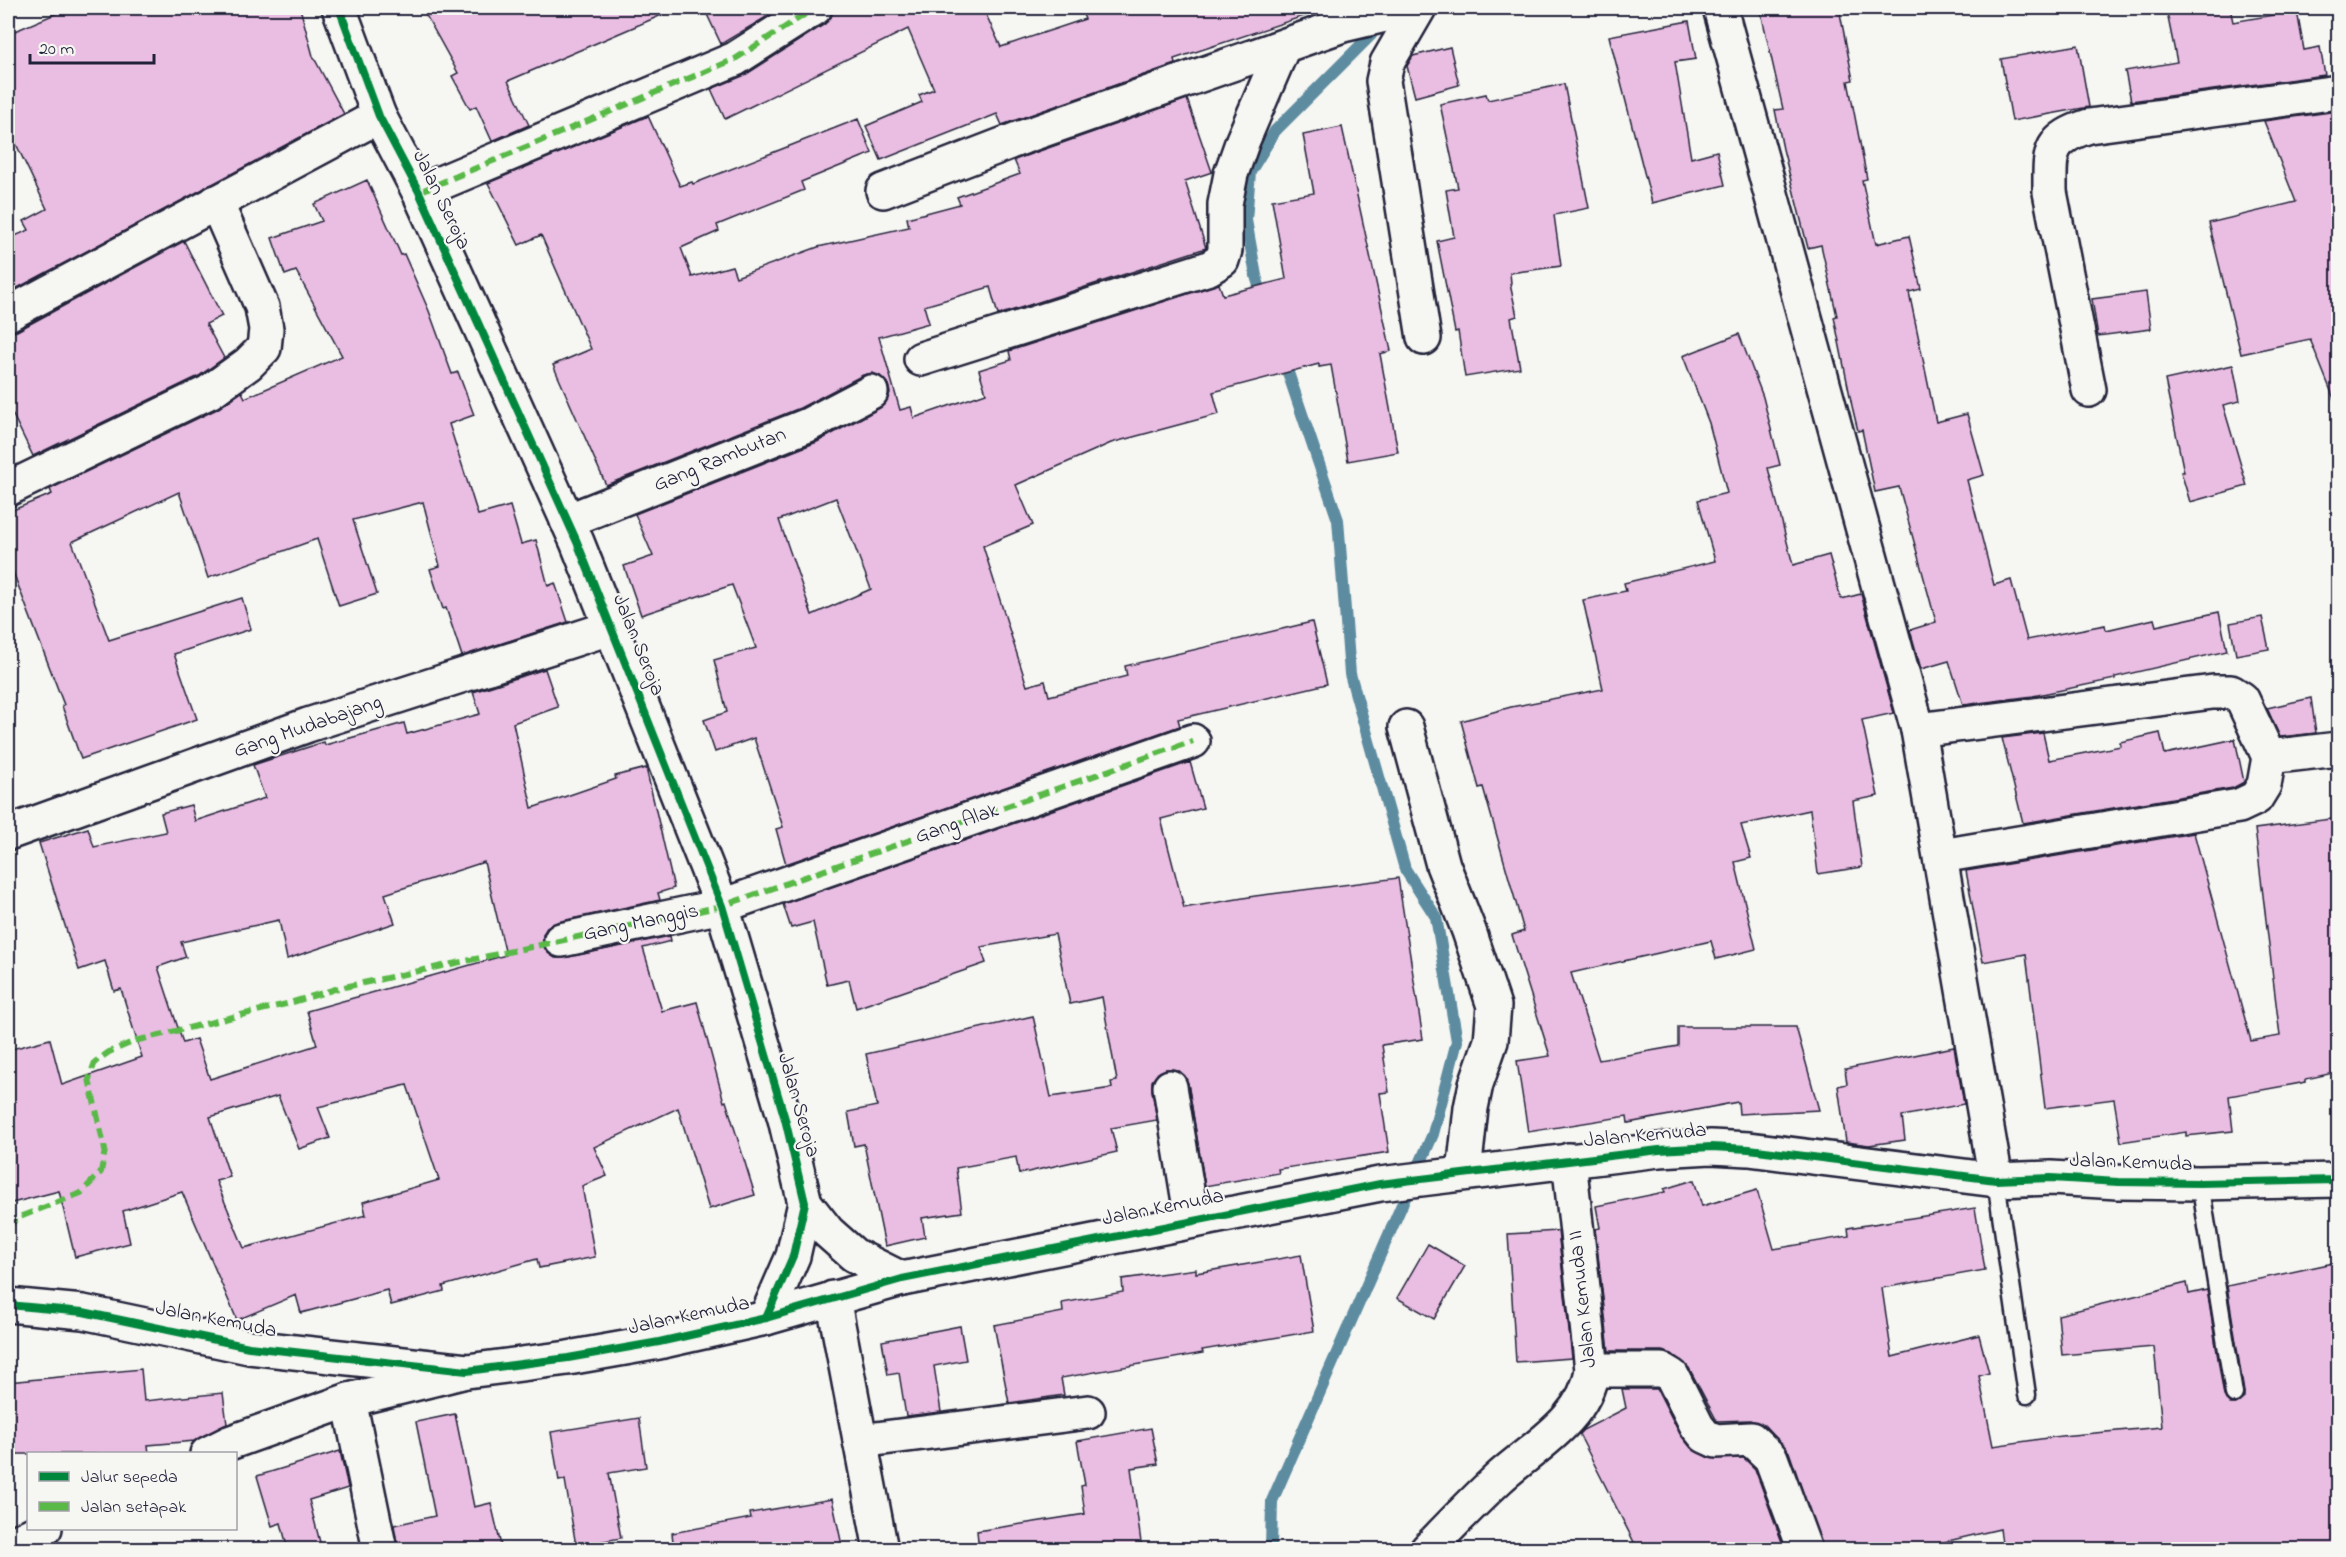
<svg xmlns="http://www.w3.org/2000/svg" width="2346" height="1557" viewBox="0 0 2346 1557" font-family="'Indie Flower',sans-serif">
  <style>
    .lines { fill: none; stroke-linecap: round; stroke-linejoin: round }
    .stream { stroke: #5d8ca0; stroke-width: 12 }
    .building { fill: #eabde2; stroke: #22223b; stroke-width: 1.5; fill-rule: evenodd }
    .lane-casing { stroke: #22223b; stroke-width: 21 }
    .street-casing { stroke: #22223b; stroke-width: 38 }
    .secondary-casing { stroke: #22223b; stroke-width: 38 }
    .lane { stroke: #f6f6f2; stroke-width: 16 }
    .street { stroke: #f6f6f2; stroke-width: 33 }
    .secondary { stroke: #f6f6f2; stroke-width: 33 }
    .quiet { stroke: #58b947; stroke-width: 6; stroke-dasharray: 12 6; stroke-linecap: butt }
    .cycleway-casing { stroke: #f6f6f2; stroke-width: 11 }
    .cycleway { stroke: #00873e; stroke-width: 8 }
    .labels { text-anchor: middle; dominant-baseline: central; stroke-width: 4.5; stroke-linejoin: round; paint-order: stroke }
    .street-label { font-size: 21px; fill: #22223b; stroke: #f6f6f2 }
  </style>
  <rect width="100%" height="100%" fill="#f6f6f2"/>
  <filter id="ink" filterUnits="userSpaceOnUse"><feTurbulence type="fractalNoise" baseFrequency=".0167" numOctaves="2"/><feDisplacementMap in="SourceGraphic" scale="12" xChannelSelector="R" yChannelSelector="G"/><feConvolveMatrix kernelMatrix="1 2 1 2 8 2 1 2 1" color-interpolation-filters="sRGB"/></filter>
  <g filter="url(#ink)">
    <g class="lines">
      <g class="stream">
        <path d="M1263,299L1256,276L1246,220L1250,172L1275,131L1371,35L1377,22"/>
        <path d="M1271,1550L1272,1501L1433,1134L1457,1041L1436,917L1405,869L1350,674L1338,520L1283,358"/>
      </g>
    </g>
    <g class="building">
      <path d="M69,8H300L313,56L344,114L8,293V239L29,230L24,221L47,209L8,127V34Z"/>
      <path d="M422,8H678L508,81L529,125L492,141L476,106L470,109L452,76L458,73Z"/>
      <path d="M704,8H781L721,44Z"/>
      <path d="M834,8H983L1001,47L1085,19L1080,8H1309L1310,14L1174,59L1175,64L1002,125L997,114L881,160L866,126L922,102L919,95L934,89L908,29L725,119L711,89L745,75L825,24L831,17Z"/>
      <path d="M1760,8H1839L1853,80L1848,81L1867,179L1862,180L1876,244L1909,236L1921,289L1909,292L1936,422L1967,414L1984,475L1967,480L1994,585L2011,580L2027,640L2105,625L2106,630L2154,619L2156,626L2219,612L2227,651L2115,677V679L2033,696L1963,705L1949,661L1921,669L1910,630L1936,622L1899,487L1875,492L1862,430L1858,431L1852,406L1834,317L1837,316L1821,245L1808,248L1783,149L1775,110L1783,109Z"/>
      <path d="M2166,8H2230L2233,22L2297,11L2304,50L2320,47L2325,75L2131,101L2125,71L2177,62Z"/>
      <path d="M1689,21L1696,59L1675,62L1691,158L1717,151L1725,185L1652,203L1609,36Z"/>
      <path d="M2078,45L2089,107L2012,121L2001,59Z"/>
      <path d="M1450,47L1459,85L1415,97L1407,66L1413,56Z"/>
      <path d="M1564,84L1589,208L1554,215L1561,266L1510,273L1511,283L1510,284L1517,316L1511,318L1520,368L1465,377L1458,331L1455,332L1437,241L1454,237L1446,190L1458,188L1440,104L1486,94L1488,100Z"/>
      <path d="M1187,99L1212,172L1185,181L1206,248L998,315L990,287L924,306L929,323L879,337L900,410L911,407L914,418L986,393L979,370L1011,360L1009,351L1219,284L1223,295L1286,279L1272,200L1314,193L1303,135L1342,127L1391,351L1380,354L1398,452L1348,461L1331,365L1319,367V364L1213,392L1219,414L1111,443L1016,485L1033,525L983,546L1027,686L1045,681L1049,696L1127,676L1125,666L1312,622L1327,684L1178,719L1180,726L786,864L776,829L783,827L754,738L715,752L704,720L727,712L714,660L756,648L732,585L641,615L624,566L653,556L635,514L817,442L880,408L886,402L890,393L888,384L880,376L872,373L863,375L800,408L606,485L553,365L591,349L541,235L519,245L488,183L648,116L680,186L692,182L693,184L858,119L872,153L801,182L804,190L717,225L719,231L681,248L692,277L732,266L736,277L818,247L909,227L907,218L960,204L957,197L1020,174L1014,160ZM836,498L871,589L812,615L779,520Z"/>
      <path d="M2338,111V406H2337L2310,339L2241,354L2209,223L2296,202L2264,121Z"/>
      <path d="M367,180L401,255L404,254L429,311L452,374L458,372L474,415L449,424L478,515L510,506L521,544L536,540L548,586L555,583L568,622L462,656L446,608L443,609L430,569L440,566L423,502L353,520L377,594L339,606L317,539L208,578L179,492L72,542L109,640L242,598L251,629L174,654L197,719L81,759L62,706L64,705L8,559V512L52,494L50,489L217,409L242,392L245,398L342,356L296,271L285,275L272,238L322,221L314,204Z"/>
      <path d="M184,241L222,316L206,324L224,358L199,376L33,456L8,405V333L17,331Z"/>
      <path d="M2146,292L2151,329L2098,336L2092,299Z"/>
      <path d="M1739,334L1763,397L1780,465L1768,468L1793,565L1829,555L1841,599L1861,594L1894,713L1862,720L1878,796L1853,801L1862,867L1818,874L1810,810L1741,825L1751,858L1735,862L1756,949L1716,959L1711,941L1571,973L1599,1060L1678,1046V1027H1796L1819,1110L1739,1114L1738,1102L1628,1123L1627,1116L1528,1132L1517,1061L1550,1056L1512,935L1524,931L1483,787L1479,788L1461,721L1511,707L1603,689L1583,600L1626,591L1624,583L1715,561L1698,500L1727,493L1709,423L1683,356Z"/>
      <path d="M2233,365L2240,401L2223,405L2247,486L2190,502L2181,472H2184L2165,380Z"/>
      <path d="M2262,617L2269,649L2236,655L2230,623Z"/>
      <path d="M545,669L558,707L513,723L532,808L616,779L615,776L646,768L674,888L658,893L660,900L557,922L548,926L543,934V944L547,952L555,958H564L670,936L671,941L643,948L662,1011L697,1002L724,1102L726,1101L755,1195L709,1209L678,1108L594,1147L607,1176L582,1186L595,1257L539,1268L537,1259L443,1286L444,1291L391,1305L387,1290L301,1313L296,1295L237,1320L182,1192L123,1211L130,1243L75,1257L59,1191L8,1204V1050L50,1039L62,1085L142,1057L121,989L114,991L105,961L79,970L39,843L88,828L94,847L166,832L161,813L191,805L195,821L265,798L253,765L324,742L325,745L404,723L407,734L480,714L473,692ZM484,862L506,955L307,1011L317,1045L210,1079L196,1039L183,1043L158,967L186,957L181,942L279,920L287,959L395,923L385,894ZM407,1085L439,1180L363,1202L366,1215L244,1248L216,1181L230,1177L210,1117L278,1096L299,1149L330,1138L318,1107Z"/>
      <path d="M2311,698L2316,733L2280,737L2267,708Z"/>
      <path d="M2043,733L2049,760L2121,746L2120,742L2160,733L2165,754L2235,739L2244,782L2233,788L2023,823L2002,738Z"/>
      <path d="M1190,762L1203,808L1161,819L1184,908L1255,896L1398,878L1423,1039L1382,1045L1389,1092L1380,1093L1389,1152L1278,1169L1279,1173L1205,1186L1188,1083L1185,1076L1177,1070L1166,1069L1158,1073L1152,1081V1090L1157,1120L1111,1128L1117,1152L1019,1174L1016,1157L956,1168L962,1212L922,1218L925,1237L885,1246L864,1144L854,1146L848,1112L877,1106L866,1054L1033,1016L1051,1097L1112,1088L1111,1082L1117,1081L1102,997L1070,1004L1055,934L981,947L986,963L856,1008L849,980L827,985L813,922L791,928L783,904Z"/>
      <path d="M2338,818V1072L2306,1079V1082L2229,1096L2233,1131L2186,1136V1132L2121,1142L2114,1099L2045,1108L2026,954L1983,962L1966,871L2194,833L2251,1041L2280,1036L2255,829Z"/>
      <path d="M1954,1047L1964,1104L1902,1116L1905,1140L1869,1145L1846,1142L1838,1086L1847,1084L1845,1069Z"/>
      <path d="M1694,1180L1702,1206L1757,1190L1774,1249L1849,1236L1848,1228L1975,1208L1985,1270L1882,1288L1892,1357L1979,1335L1989,1373L1979,1376L1993,1446L2061,1436L2162,1427L2154,1347L2062,1355L2058,1315L2187,1283L2189,1294L2207,1290L2224,1396L2230,1404H2236L2244,1398V1392L2227,1286L2338,1262V1550H2003L2000,1529L1935,1544L1936,1550H1823L1789,1452L1764,1425L1750,1420L1717,1421L1689,1368L1672,1354L1662,1351H1609L1595,1229L1600,1228L1596,1206L1665,1192L1664,1189Z"/>
      <path d="M1558,1231L1572,1358L1516,1362L1508,1234Z"/>
      <path d="M1428,1244L1465,1266L1434,1319L1397,1298Z"/>
      <path d="M1301,1255L1314,1331L1202,1350L1203,1353L1061,1378L1064,1395L1009,1403L994,1325L1063,1312L1062,1303L1123,1292L1122,1279L1196,1269V1273Z"/>
      <path d="M960,1326L966,1360L934,1366L941,1412L906,1416L899,1373L888,1375L882,1341Z"/>
      <path d="M141,1369L144,1401L223,1393L227,1424L195,1441L148,1445L149,1454H8V1382Z"/>
      <path d="M1622,1389H1657L1680,1434L1691,1448L1709,1458H1744L1755,1469L1785,1550H1638L1579,1434L1583,1430L1626,1408Z"/>
      <path d="M455,1414L474,1507L491,1503L502,1550H398L394,1525L435,1516L416,1422Z"/>
      <path d="M639,1418L646,1467L609,1473L621,1538L576,1546L565,1480L559,1481L551,1432Z"/>
      <path d="M1151,1428L1158,1464L1131,1468L1142,1550H979L977,1531L1085,1514L1081,1486L1085,1485L1077,1441Z"/>
      <path d="M340,1451L348,1488L309,1500L322,1550H288L281,1523L272,1526L257,1476Z"/>
      <path d="M832,1499L843,1550H674L672,1533L751,1518L750,1513Z"/>
    </g>
    <g class="lines">
      <defs>
        <g id="lane">
          <path d="M1996,1180L2027,1395"/>
          <path d="M2200,1183L2234,1394"/>
        </g>
        <g id="street">
          <path d="M1419,8L1387,63L1383,81L1424,338"/>
          <path d="M1720,8L1918,730L1996,1180"/>
          <path d="M883,191L1023,137L1343,25L1415,8"/>
          <path d="M419,192L735,59L815,8"/>
          <path d="M8,314L379,116"/>
          <path d="M921,359L1209,268L1222,260L1225,250V204L1231,174L1243,140L1283,47"/>
          <path d="M2089,390L2050,192C2050,152 2047,140 2089,126L2338,92"/>
          <path d="M8,489L209,392L248,364L264,348L266,329L262,307L216,202"/>
          <path d="M567,521L808,425L871,392"/>
          <path d="M1406,727L1443,865L1469,931L1494,1006L1491,1041L1476,1084L1471,1108L1464,1173"/>
          <path d="M1918,730L2213,692H2231L2242,699L2269,757L2264,785L2256,798L2239,806L1941,856"/>
          <path d="M2269,757L2338,749"/>
          <path d="M8,833L308,725L610,628"/>
          <path d="M561,940L722,906L1193,741"/>
          <path d="M1170,1087L1192,1220"/>
          <path d="M833,1298L881,1550"/>
          <path d="M1592,1370H1662L1672,1376L1697,1426L1705,1436L1716,1441L1751,1439L1771,1458L1805,1550"/>
          <path d="M349,1400L380,1550"/>
          <path d="M860,1441L1088,1412"/>
          <path d="M207,1454L229,1443L349,1400L462,1372"/>
          <path d="M8,1546L45,1528"/>
          <path d="M1427,1550C1450,1526 1474,1501 1499,1478C1533,1447 1585,1420 1592,1370L1569,1160"/>
        </g>
        <g id="secondary">
          <path d="M339,8L379,116L419,192L577,542L722,906L785,1119L805,1203L793,1256L766,1318"/>
          <path d="M805,1203L828,1232L854,1255L902,1279"/>
          <path d="M8,1305L83,1312L249,1347L467,1371L568,1358L659,1342L766,1318L902,1279L1380,1184L1659,1150L1711,1147L1749,1149L1996,1180L2051,1178L2118,1182L2200,1183L2338,1180"/>
        </g>
      </defs>
      <use href="#lane" class="lane-casing"/>
      <use href="#street" class="street-casing"/>
      <use href="#secondary" class="secondary-casing"/>
      <use href="#lane" class="lane"/>
      <use href="#street" class="street"/>
      <use href="#secondary" class="secondary"/>
      <g class="quiet">
        <path d="M419,192L735,59L815,8"/>
        <path d="M8,1228L17,1218L81,1193L101,1172L105,1150L89,1079L95,1062L109,1052L135,1041L290,1003L335,989L722,906L1193,741"/>
      </g>
      <defs>
        <g id="cycleway">
          <path d="M339,8L379,116L419,192L577,542L722,906L785,1119L805,1203L793,1256L766,1318"/>
          <path d="M8,1305L83,1312L249,1347L467,1371L568,1358L659,1342L766,1318L902,1279L1380,1184L1659,1150L1711,1147L1749,1149L1996,1180L2051,1178L2118,1182L2200,1183L2338,1180"/>
        </g>
      </defs>
      <use href="#cycleway" class="cycleway-casing"/>
      <use href="#cycleway" class="cycleway"/>
    </g>
  </g>
  <g class="labels">
    <g class="street-label">
      <text transform="translate(441 200) rotate(64)">Jalan Seroja</text>
      <text transform="translate(720 460) rotate(-22)">Gang Rambutan</text>
      <text transform="translate(638 645) rotate(68)">Jalan Seroja</text>
      <text transform="translate(308 727) rotate(-19)">Gang Mudabajang</text>
      <text transform="translate(957 824) rotate(-19)">Gang Alak</text>
      <text transform="translate(641 923) rotate(-12)">Gang Manggis</text>
      <text transform="translate(798 1105) rotate(74)">Jalan Seroja</text>
      <text transform="translate(1645 1136) rotate(-5)">Jalan Kemuda</text>
      <text transform="translate(2131 1163) rotate(2)">Jalan Kemuda</text>
      <text transform="translate(1163 1208) rotate(-11)">Jalan Kemuda</text>
      <text transform="translate(1583 1299) rotate(-96)">Jalan Kemuda II</text>
      <text transform="translate(689 1316) rotate(-12)">Jalan Kemuda</text>
      <text transform="translate(216 1320) rotate(11)">Jalan Kemuda</text>
    </g>
  </g>
  <rect width="2346" height="1557" fill="none" stroke="#f6f6f2" stroke-width="30"/>
  <rect x="15" y="15" width="2316" height="1527" fill="none" stroke="#22223b" stroke-width="2" filter="url(#ink)"/>
  <rect x="27" y="1452" width="210" height="78" fill="#f6f6f2" stroke="#a1a1a9" stroke-width="1.5"/>
  <rect x="39" y="1472" width="30" height="9" fill="#00873e" stroke="#a1a1a9" stroke-width="1.5"/>
  <text x="81" y="1482" font-size="18" fill="#22223b">Jalur sepeda</text>
  <rect x="39" y="1502" width="30" height="9" fill="#58b947" stroke="#a1a1a9" stroke-width="1.5"/>
  <text x="81" y="1512" font-size="18" fill="#22223b">Jalan setapak</text>
  <path d="M30 54v9h124v-9" fill="none" stroke="#22223b" stroke-width="3"/>
  <text x="39" y="54" font-size="18" fill="#22223b" stroke="#f6f6f2" stroke-width="4.5" paint-order="stroke">20 m</text>
</svg>
